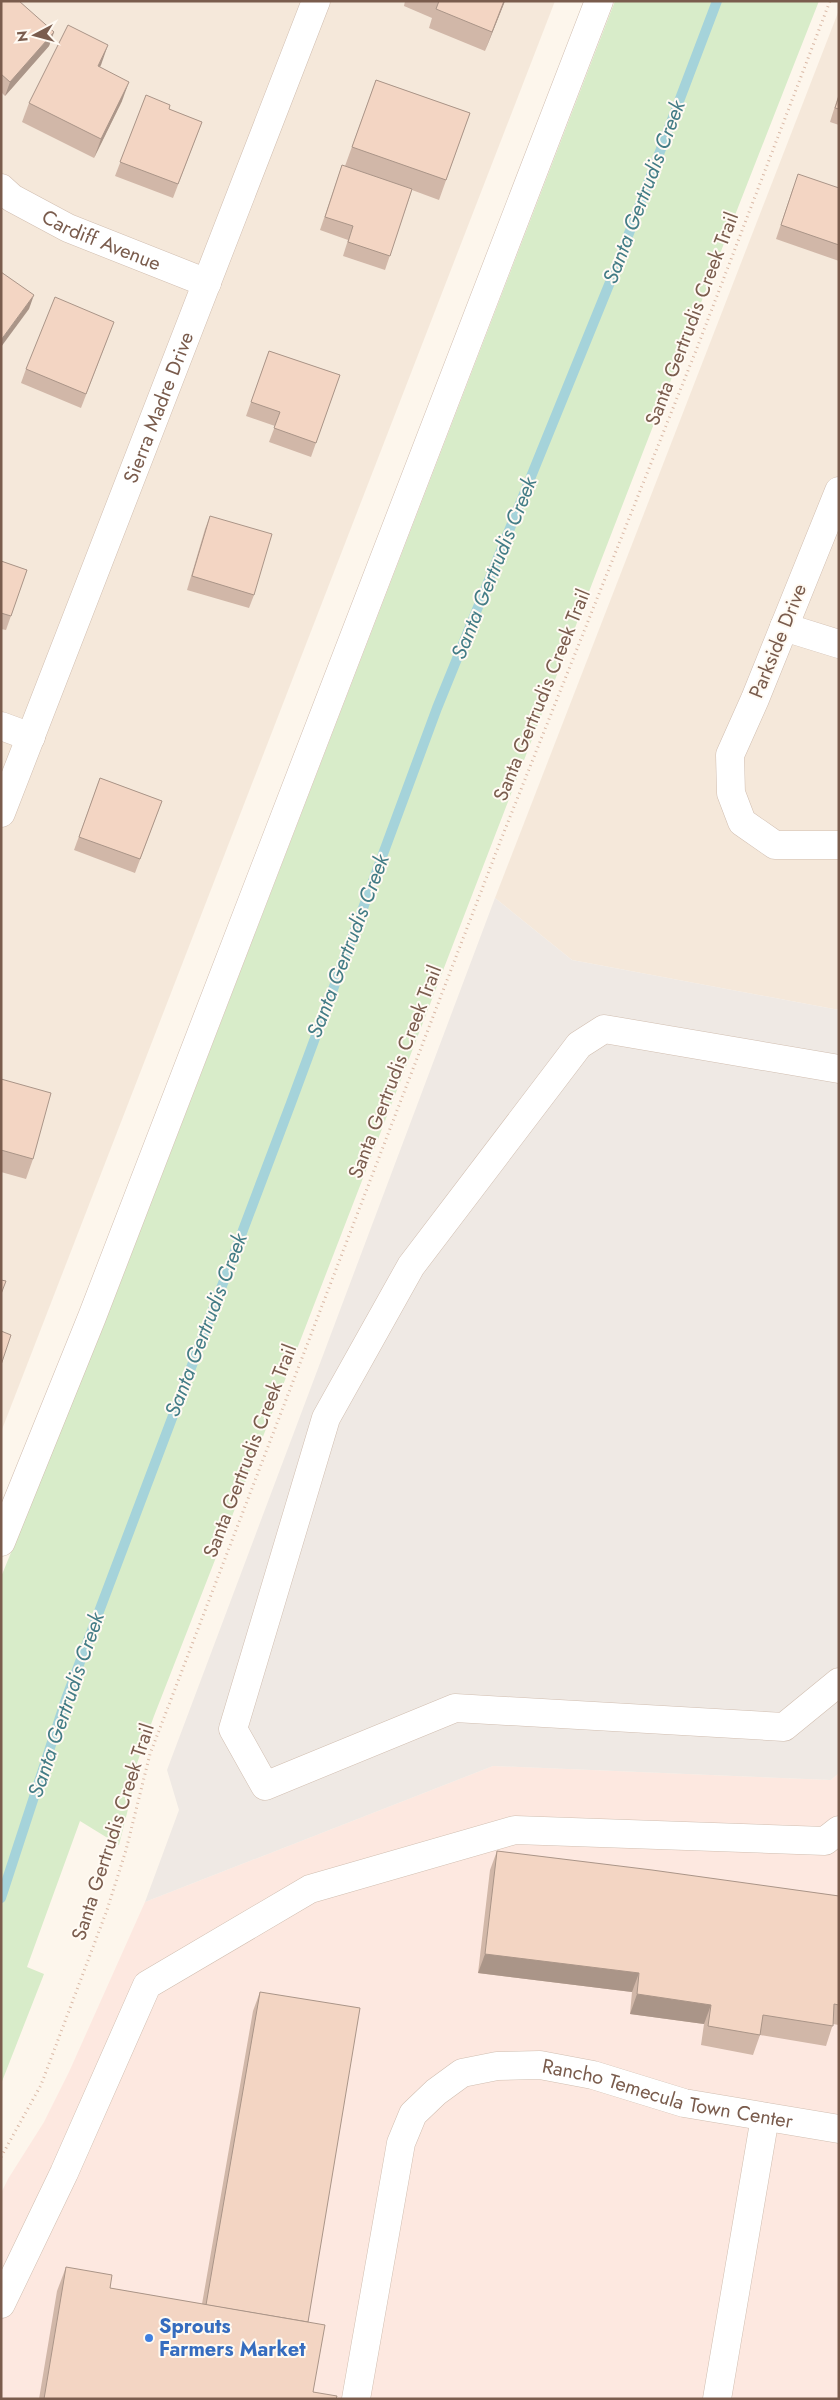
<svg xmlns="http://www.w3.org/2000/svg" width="840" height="2400" viewBox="0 0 840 2400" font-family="Jost,sans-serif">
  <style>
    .residential { fill: #f5e8da }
    .commercial { fill: #fde8e0 }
    .industrial { fill: #efe9e4 }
    .green { fill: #d8ecc9 }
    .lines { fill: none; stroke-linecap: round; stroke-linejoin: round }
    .stream { stroke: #a5d3da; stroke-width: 10 }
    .minor-casing { stroke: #d1beb0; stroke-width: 29 }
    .path { stroke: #d9b8a5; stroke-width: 3; stroke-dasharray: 1 4; stroke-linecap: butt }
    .minor { stroke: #fff; stroke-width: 28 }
    .wall { fill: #d1b7a8 }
    .shaded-wall { fill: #aa9588 }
    .building { fill: #f3d5c3; stroke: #aa9588 }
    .shop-dot { fill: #3f7fe0; stroke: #fffaf3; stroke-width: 2 }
    .labels { text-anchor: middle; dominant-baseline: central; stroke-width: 4; stroke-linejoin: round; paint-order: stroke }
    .street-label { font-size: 20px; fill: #7a5c4d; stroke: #fffaf3 }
    .shop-label { font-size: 20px; font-weight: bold; fill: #366cbe; stroke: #fffaf3; text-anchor: start }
    .water-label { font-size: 21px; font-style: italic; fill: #437c86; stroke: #fffaf3 }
  </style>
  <rect width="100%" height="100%" fill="#fdf6ec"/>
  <g class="residential">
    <path d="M1,1H555L1,1432Z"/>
    <path d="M839,10V1010L572,960L495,898Z"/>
  </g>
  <path class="commercial" d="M493,1766L831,1780L839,1773V2399H1V2193L8,2179L44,2122L69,2072L145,1902Z"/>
  <path class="industrial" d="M495,898L572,960L839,1010V1773L831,1780L493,1766L145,1902L179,1810L167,1770Z"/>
  <path class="green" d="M615,1H819C594,572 378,1145 154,1716L136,1766L132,1793L119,1845L80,1821L27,1967L44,1974L1,2084V1577L104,1325Z"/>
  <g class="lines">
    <path class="stream" d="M1,1898L66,1699L291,1103L437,708L617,265L717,1"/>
    <defs>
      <g id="minor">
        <path id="s1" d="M1,188L12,198L68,228L207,283"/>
        <path d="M839,491L755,699L730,755L731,793L742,822L775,845H839"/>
        <path d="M784,627L839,644"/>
        <path d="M1,726L31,737"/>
        <path id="s2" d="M1,813L316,1"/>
        <path d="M839,1069L604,1029L579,1045L411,1266L326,1418L233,1729L265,1786L455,1708L784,1727L839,1682"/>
        <path d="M1,1542L92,1317L599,1"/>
        <path d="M1,2304L64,2173L147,1985L310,1889L515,1830L825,1841L839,1830"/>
        <path id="s3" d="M356,2399L401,2143L413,2114L436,2092L462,2073L497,2066L540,2065L593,2075L684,2103L839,2129"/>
        <path d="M717,2399L765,2117"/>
      </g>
    </defs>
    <use href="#minor" class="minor-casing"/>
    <path class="path" d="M1,2157L41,2085L107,1910L126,1850L150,1754L502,837L697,348L830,1"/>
    <use href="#minor" class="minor"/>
  </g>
  <g class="wall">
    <path d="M1,1L54,32L49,46L5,96L1,92Z"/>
    <path d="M405,1H505L485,51L429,28L432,18L404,6Z"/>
    <path d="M100,67L122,101L94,158L22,122L29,103Z"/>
    <path d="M376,80L470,113L439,200L412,190L385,270L343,256L348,240L320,230L342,165L345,166Z"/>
    <path d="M839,93V125L830,122Z"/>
    <path d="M146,95L169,109L202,122L173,198L115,176Z"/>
    <path d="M793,188H839V261L776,239Z"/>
    <path d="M109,335L81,408L21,383L26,369Z"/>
    <path d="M269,351L340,375L311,457L269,442L275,426L246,416Z"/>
    <path d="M210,516L254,595L249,608L187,590L205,529Z"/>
    <path d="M1,561L27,570L6,630L1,629Z"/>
    <path d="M100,778L162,801L135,873L74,850Z"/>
    <path d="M1,1079L33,1159L26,1179L1,1172Z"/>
    <path d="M497,1851L839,1896V2025L833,2024L826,2046L760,2035L753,2055L701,2045L704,2024L630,2014L632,1992L478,1973L490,1870Z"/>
    <path d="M260,1992L308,2322L313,2392L336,2399H39L57,2291L66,2267L110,2288L202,2304L253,2011Z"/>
  </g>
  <g class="shaded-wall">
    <path d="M504,1H505L485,51L492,32Z"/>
    <path d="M54,32L49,46L5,96L10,82Z"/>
    <path d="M108,45L101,65L91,85L98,66Z"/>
    <path d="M129,82L122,101L94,158L101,139Z"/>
    <path d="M34,295L29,309L1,347V340Z"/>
    <path d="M485,1954L639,1973L632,1992L478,1973Z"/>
    <path d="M637,1994L711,2005L704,2024L630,2014Z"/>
  </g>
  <g class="building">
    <path d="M1,1H19L54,32L10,82L1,74Z"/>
    <path d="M439,1H504L492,32L436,9Z"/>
    <path d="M68,25L108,45L98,66L129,82L101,139L29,103Z"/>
    <path d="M376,80L470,113L446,180L352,147Z"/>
    <path d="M146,95L170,105L169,109L202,122L178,184L120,162Z"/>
    <path d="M839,96V109L835,108Z"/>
    <path d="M342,165L412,189L390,256L348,242L353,226L325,217Z"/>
    <path d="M798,174L839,188V245L781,225Z"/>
    <path d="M1,272L34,295L1,340Z"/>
    <path d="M55,297L114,322L86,394L26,369Z"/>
    <path d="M269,351L340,375L316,443L274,428L280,412L251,402Z"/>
    <path d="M210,516L272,534L254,595L192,576Z"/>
    <path d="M1,561L27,570L11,616L1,613Z"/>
    <path d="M100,778L162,801L140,859L79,837Z"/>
    <path d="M1,1079L51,1093L33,1159L1,1150Z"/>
    <path d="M1,1280L6,1281L1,1294Z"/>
    <path d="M1,1331L11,1335L1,1365Z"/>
    <path d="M497,1851L652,1870L839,1896V2005L834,2004L833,2026L763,2015L760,2035L708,2026L711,2005L637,1994L639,1973L485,1954Z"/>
    <path d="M260,1992L360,2008L308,2322L206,2305Z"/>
    <path d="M66,2267L112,2275L110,2288L325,2325L313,2392L337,2396L336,2399H44Z"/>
  </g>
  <circle class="shop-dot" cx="149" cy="2338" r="5"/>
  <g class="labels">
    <g class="street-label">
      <text stroke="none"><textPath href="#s1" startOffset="114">Cardiff Avenue</textPath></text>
      <text transform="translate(692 319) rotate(-69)">Santa Gertrudis Creek Trail</text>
      <text stroke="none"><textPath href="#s2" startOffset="435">Sierra Madre Drive</textPath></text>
      <text transform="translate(778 641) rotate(-68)">Parkside Drive</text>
      <text transform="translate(542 695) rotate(-68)">Santa Gertrudis Creek Trail</text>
      <text transform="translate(395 1072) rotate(-69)">Santa Gertrudis Creek Trail</text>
      <text transform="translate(250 1451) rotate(-69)">Santa Gertrudis Creek Trail</text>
      <text transform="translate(113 1832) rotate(-72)">Santa Gertrudis Creek Trail</text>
      <text stroke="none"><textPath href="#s3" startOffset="565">Rancho Temecula Town Center</textPath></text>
    </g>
    <g class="shop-label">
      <text x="159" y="2326">Sprouts<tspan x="159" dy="23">Farmers Market</tspan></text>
    </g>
    <g class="water-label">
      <text transform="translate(644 192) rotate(-69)">Santa Gertrudis Creek</text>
      <text transform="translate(494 568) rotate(-68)">Santa Gertrudis Creek</text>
      <text transform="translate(348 946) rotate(-69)">Santa Gertrudis Creek</text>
      <text transform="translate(206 1325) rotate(-69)">Santa Gertrudis Creek</text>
      <text transform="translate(66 1705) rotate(-71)">Santa Gertrudis Creek</text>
    </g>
  </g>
  <rect width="840" height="2400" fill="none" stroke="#7a5c4d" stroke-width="5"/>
  <g transform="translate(35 35) rotate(264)" stroke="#fffaf3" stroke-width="4" paint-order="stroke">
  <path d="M0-4L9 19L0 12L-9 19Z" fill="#7a5c4d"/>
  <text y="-8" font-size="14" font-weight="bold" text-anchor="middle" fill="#7a5c4d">N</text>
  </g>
</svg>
